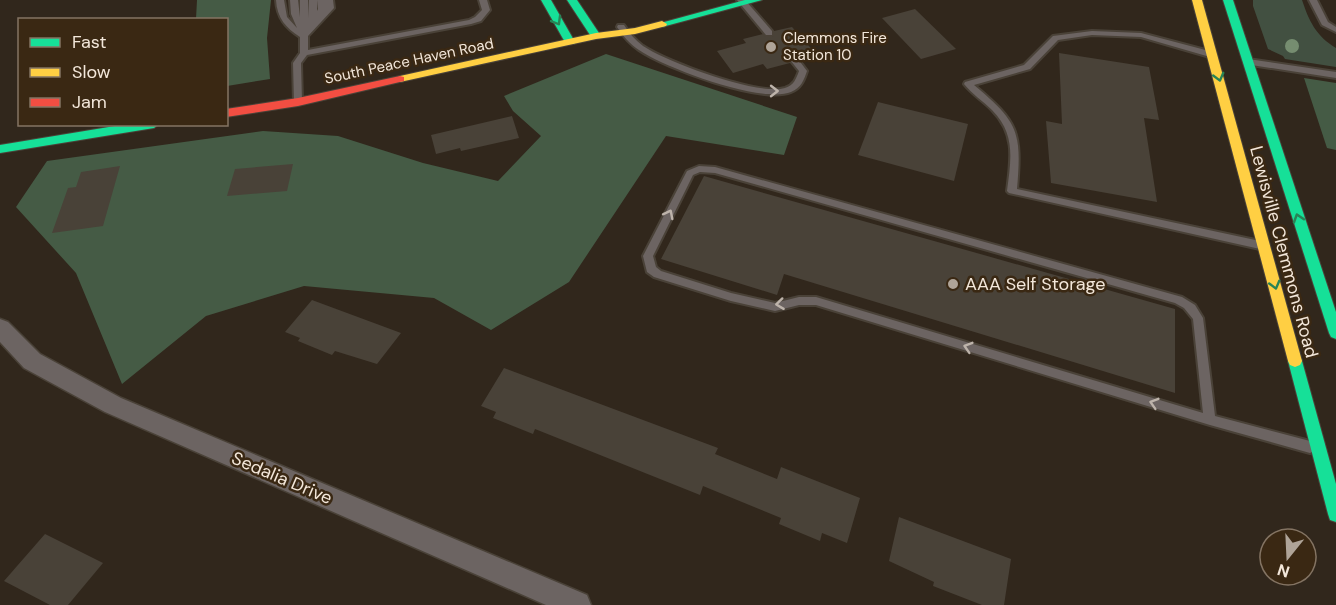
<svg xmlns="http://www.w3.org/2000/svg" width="1336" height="605" viewBox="0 0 1336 605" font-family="'DM Sans',sans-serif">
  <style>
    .green { fill: #425041 }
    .forest { fill: #455b45 }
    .building { fill: #494238 }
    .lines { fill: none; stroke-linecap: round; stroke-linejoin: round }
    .lane-casing { stroke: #4a4238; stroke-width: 4 }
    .street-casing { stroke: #4a4238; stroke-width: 3 }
    .fast-casing { stroke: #4a4238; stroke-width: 2 }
    .slow-casing { stroke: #4a4238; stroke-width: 2 }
    .jam-casing { stroke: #4a4238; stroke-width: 2 }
    .lane { fill: #6c6462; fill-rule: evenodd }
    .street { fill: #6c6462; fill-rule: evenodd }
    .fast { fill: #16e098; fill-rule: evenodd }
    .slow { fill: #ffcf43; fill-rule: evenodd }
    .jam { fill: #f24e42; fill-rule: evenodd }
    .tree { fill: #768d70 }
    .oneway { stroke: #288456 }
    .oneway2 { stroke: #bdb3aa }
    .poi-dot { fill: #afa498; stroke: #3a2813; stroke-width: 2 }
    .labels { text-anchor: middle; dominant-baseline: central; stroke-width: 5; stroke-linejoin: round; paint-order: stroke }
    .far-poi-label { font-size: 15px; fill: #f3e7da; stroke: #3a2813; text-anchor: start }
    .far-street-label { font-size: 15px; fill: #f3e7da; stroke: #3a2813 }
    .street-label { font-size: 18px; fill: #f3e7da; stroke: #3a2813 }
    .poi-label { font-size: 18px; fill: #f3e7da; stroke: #3a2813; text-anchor: start }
  </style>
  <rect width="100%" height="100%" fill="#31271c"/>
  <path class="green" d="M1253,0H1302C1309,21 1316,36 1336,48V67L1285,59L1283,56L1268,49L1253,6Z"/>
  <g class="forest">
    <path d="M197,0H271L267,38L270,79L227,86L226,20L196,19Z"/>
    <path d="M606,54L797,117L784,155L666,136L569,282L491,330L434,298L304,286L206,316L122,384L76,273L16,207L47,161L263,131L338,136L423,163L498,181L541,136L513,111L504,96Z"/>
    <path d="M1304,78L1336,83V150L1327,148Z"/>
  </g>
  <g class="building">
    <path d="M915,9L956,49L921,59L882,18Z"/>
    <path d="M792,27L817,55L801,60L794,56L790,63L767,69L763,64L733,73L717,51L746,43L743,39L763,34L772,37L774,31Z"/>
    <path d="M1059,53L1149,67L1159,120L1144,118L1157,202L1051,183L1046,121L1062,124Z"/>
    <path d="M878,102L968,124L954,181L858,155Z"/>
    <path d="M512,116L519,138L461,151L460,148L436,154L431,135Z"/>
    <path d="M293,164L287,191L227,196L235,169Z"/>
    <path d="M120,166L103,226L52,233L68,188L76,187L81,172Z"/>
    <path d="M704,176L1175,309V393L784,274L777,295L661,259Z"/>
    <path d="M312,300L401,333L377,364L335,351L332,355L298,341L300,338L285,332Z"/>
    <path d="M504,368L718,448L715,454L777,479L781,467L860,498L847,543L822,533L820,541L779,524L781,518L703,486L700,495L535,429L533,434L493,418L496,412L481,406Z"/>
    <path d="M899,517L1011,559L1004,605H982L933,586L934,582L889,561Z"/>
    <path d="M45,534L103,563L68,605H50L4,581Z"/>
  </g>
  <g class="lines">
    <defs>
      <g id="lane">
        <path d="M276,0H284L287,17L297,28L291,14L290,0H298L300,17V0H308V18L309,0H317V11L318,9L317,0H325L326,8L325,0H333L334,8L308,36V50L469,20L475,17L482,10L479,0H487L490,10L481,21L471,24L307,55L301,63L302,102L298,105L294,102L293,63L300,53V37C286,28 277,18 276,0Z"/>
        <path d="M737,0H745L772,31V35H766Z"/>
        <path d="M1309,0H1317L1328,22L1336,27V32L1322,25Z"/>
        <path d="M618,25H624C629,33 635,40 643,46C667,62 757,96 785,88C794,85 796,79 799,71L791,61L795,58L798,59L807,71C804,80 801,88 791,92C762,104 665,68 639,50C630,44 623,36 617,27Z"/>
        <path d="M1092,31L1141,33L1213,52L1214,54L1210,57L1141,37L1092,35L1058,40L1030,69L974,85C1018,122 1022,131 1017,189L1260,241L1265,245L1264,248L1260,249L1009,193L1007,191C1011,160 1016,134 992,110C983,101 972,94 964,84L965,82L1024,65L1053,36Z"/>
        <path d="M1248,59L1336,72V78L1245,64L1244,62Z"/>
        <path d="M699,166L715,167L1182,297L1195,305L1203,318L1215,416L1310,441L1314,443L1316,447L1314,451L1310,453L1210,425L816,305H799L775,311L731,301L654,277L647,272L643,256L687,171ZM700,172L715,173L1175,303L1184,308L1193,319L1203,413L816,297H799L775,303L731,293L661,271L656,267L653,256L693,175Z"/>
      </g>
      <path id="street" d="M0,319L8,322L40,354L121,398L587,595L591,605H546L105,412L24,368L0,342Z"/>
      <g id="fast">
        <path d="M541,0H551L575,42L574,44H566Z"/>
        <path d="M567,0H577L601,36L600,38H592Z"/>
        <path d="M745,0H762L662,27L657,24Z"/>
        <path d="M1223,0H1233L1336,312V339L1331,337L1329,333Z"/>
        <path d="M127,124H159L154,128L0,153V145Z"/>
        <path d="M1295,355L1300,357L1302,361L1336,484V522L1330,520L1328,514L1288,361L1290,357Z"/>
      </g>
      <g id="slow">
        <path d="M1192,0H1202L1302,361L1300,365L1295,367L1290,365L1288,361Z"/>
        <path d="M662,21L667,24L666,26L635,34L596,39L400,82L395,79L400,76L596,33L635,28Z"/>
      </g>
      <path id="jam" d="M400,76L404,77V81L298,106L226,117V109L298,98Z"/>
    </defs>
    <use href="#lane" class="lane-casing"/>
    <use href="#street" class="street-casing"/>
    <use href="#fast" class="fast-casing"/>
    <use href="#slow" class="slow-casing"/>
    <use href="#jam" class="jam-casing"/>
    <use href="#lane" class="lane"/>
    <use href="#street" class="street"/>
    <use href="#fast" class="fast"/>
    <use href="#slow" class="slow"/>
    <use href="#jam" class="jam"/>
  </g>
  <circle class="tree" cx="1292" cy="46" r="7"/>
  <defs><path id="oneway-chevron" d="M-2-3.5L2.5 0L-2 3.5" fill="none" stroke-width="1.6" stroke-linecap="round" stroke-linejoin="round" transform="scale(1.5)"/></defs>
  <g class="oneway">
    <use href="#oneway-chevron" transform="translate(557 21) rotate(60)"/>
    <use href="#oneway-chevron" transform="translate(1219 77) rotate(75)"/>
    <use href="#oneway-chevron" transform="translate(1298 218) rotate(-108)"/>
    <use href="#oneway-chevron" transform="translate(1275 285) rotate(75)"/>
  </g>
  <g class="oneway2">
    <use href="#oneway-chevron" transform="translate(774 91)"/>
    <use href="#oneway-chevron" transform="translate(669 214) rotate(-63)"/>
    <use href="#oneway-chevron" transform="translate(780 304) rotate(173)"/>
    <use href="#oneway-chevron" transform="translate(968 347) rotate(-163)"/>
    <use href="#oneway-chevron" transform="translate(1154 403) rotate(-163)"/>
  </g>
  <g class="poi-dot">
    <circle cx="771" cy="47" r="6"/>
    <circle cx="953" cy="284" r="6"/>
  </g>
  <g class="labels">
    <g class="far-poi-label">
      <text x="783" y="38">Clemmons Fire<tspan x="783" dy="17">Station 10</tspan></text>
    </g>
    <g class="far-street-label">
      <text transform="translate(409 61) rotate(-12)">South Peace Haven Road</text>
    </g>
    <g class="street-label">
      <text transform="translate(1284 252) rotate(75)">Lewisville Clemmons Road</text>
      <text transform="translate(282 478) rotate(23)">Sedalia Drive</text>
    </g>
    <g class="poi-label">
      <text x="965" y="284">AAA Self Storage</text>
    </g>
  </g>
  <rect x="18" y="18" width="210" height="108" fill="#3a2813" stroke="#847463" stroke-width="1.5"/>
  <rect x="30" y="38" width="30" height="9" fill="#16e098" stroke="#847463" stroke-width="1.5"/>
  <text x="72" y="48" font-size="18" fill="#f3e7da">Fast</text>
  <rect x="30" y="68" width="30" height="9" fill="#ffcf43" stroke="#847463" stroke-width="1.5"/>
  <text x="72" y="78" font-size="18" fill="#f3e7da">Slow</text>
  <rect x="30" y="98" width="30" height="9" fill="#f24e42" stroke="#847463" stroke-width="1.5"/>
  <text x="72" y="108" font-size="18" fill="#f3e7da">Jam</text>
  <g transform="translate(1288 557) rotate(198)"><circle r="28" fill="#3a2813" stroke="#847463" stroke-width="1.5"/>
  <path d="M0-4.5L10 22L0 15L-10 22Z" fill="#afa498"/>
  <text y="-9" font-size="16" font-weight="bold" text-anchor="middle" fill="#f3e7da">N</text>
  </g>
</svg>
